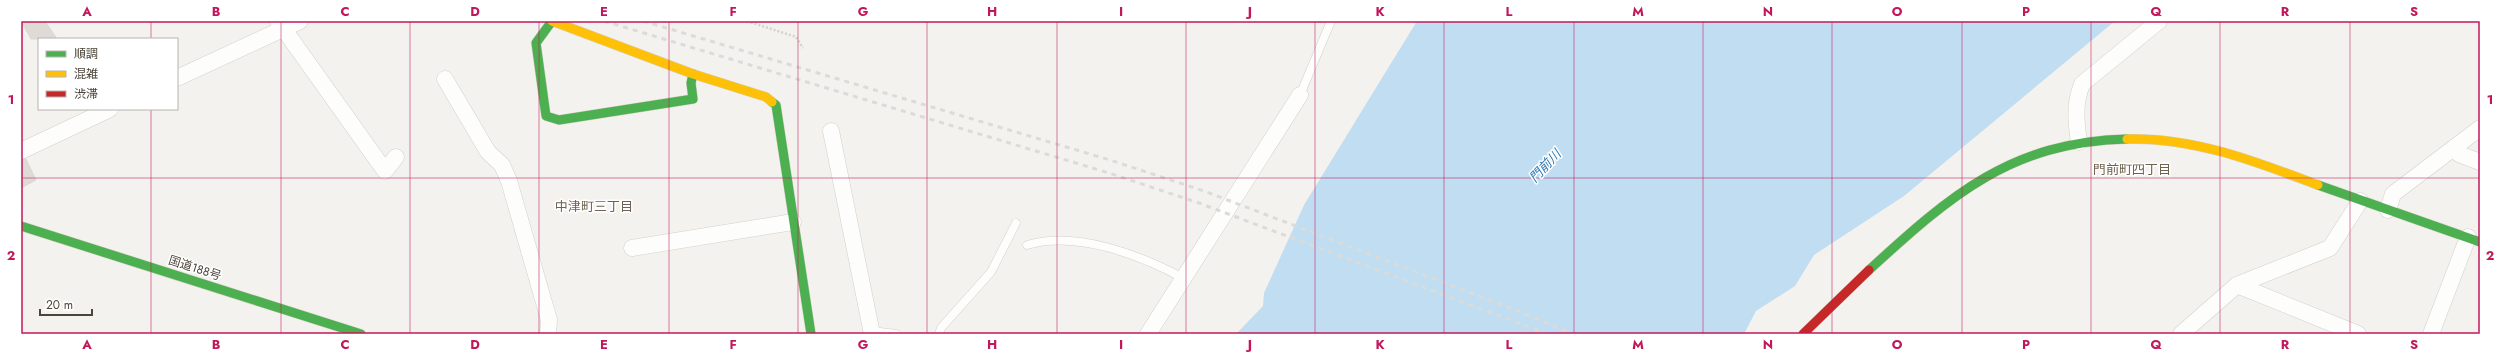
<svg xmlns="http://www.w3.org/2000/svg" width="2501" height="355" viewBox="0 0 2501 355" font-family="Jost,'Noto Sans JP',sans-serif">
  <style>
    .water { fill: #c0ddf1 }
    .building { fill: #dedbd6; stroke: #dcd9d4 }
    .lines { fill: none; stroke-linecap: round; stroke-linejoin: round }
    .lane-casing { stroke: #d2d0cb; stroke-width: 9 }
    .street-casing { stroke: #d2d0cb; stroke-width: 17 }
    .fast-casing { stroke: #d3cfc5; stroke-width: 10 }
    .slow-casing { stroke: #d3cfc5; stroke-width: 10 }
    .jam-casing { stroke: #d3cfc5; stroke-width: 10 }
    .path { stroke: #d3d2cc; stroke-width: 2.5; stroke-dasharray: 2 2; stroke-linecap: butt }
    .lane { stroke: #fdfdfc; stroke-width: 8 }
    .street { stroke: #fdfdfc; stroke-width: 16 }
    .fast { stroke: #4caf50; stroke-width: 9 }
    .slow { stroke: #ffc107; stroke-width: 9 }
    .jam { stroke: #c62828; stroke-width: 9 }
    .rail { stroke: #dbdbda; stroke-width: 3; stroke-dasharray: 5 5; stroke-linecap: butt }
    .grid { fill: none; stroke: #c2185b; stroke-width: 1; stroke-opacity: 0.55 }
    .labels { text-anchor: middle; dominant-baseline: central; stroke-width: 3; stroke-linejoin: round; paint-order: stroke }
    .street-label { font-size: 12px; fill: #4b4439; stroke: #fff }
    .water-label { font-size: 13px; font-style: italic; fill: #2e7ab2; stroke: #fff }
    .neighbourhood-label { font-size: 13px; fill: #6e6250; stroke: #fff }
    .neatline { fill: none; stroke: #c2185b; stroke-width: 1.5 }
    .grid-label { font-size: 13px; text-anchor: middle; font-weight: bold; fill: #c2185b }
  </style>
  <rect width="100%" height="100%" fill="#f4f2ee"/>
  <path class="water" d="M1417,21H2115L1904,196L1814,255L1795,286L1756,311L1744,334H1236L1263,306L1264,293L1304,205Z"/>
  <g class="building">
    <path d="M21,21H45L57,39H31Z"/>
    <path d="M26,159L36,180L21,188V160Z"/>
  </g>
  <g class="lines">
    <defs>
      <g id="lane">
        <path d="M1300,95L1331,21"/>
        <path d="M1027,245C1076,230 1140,255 1183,278"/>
        <path d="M872,331L896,334"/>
        <path d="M939,334L941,328L991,272L1016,223"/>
      </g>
      <g id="street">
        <path d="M278,21L385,171L396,157"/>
        <path d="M177,78L300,21"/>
        <path d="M445,79L488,152L502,165L509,181L549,320L548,334"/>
        <path d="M831,131L872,334"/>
        <path d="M2079,142C2076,122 2074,104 2082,84L2159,21"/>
        <path d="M2455,147L2459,154L2480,162"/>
        <path d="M21,151L110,109"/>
        <path d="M2388,210L2393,194L2480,128"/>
        <path d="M632,248L793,222"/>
        <path d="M2237,285L2358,334"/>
        <path d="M1148,334L1300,95"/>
        <path d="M2181,334L2237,285L2330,248L2360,201"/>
        <path d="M2431,334L2468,237"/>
      </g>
      <g id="fast">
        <path d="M552,21L536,43L546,116L559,120L693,99L691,83L693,74"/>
        <path d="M772,102L776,105L811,334"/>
        <path d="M2318,185L2480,242"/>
        <path d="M21,226L361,334"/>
        <path d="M1869,270C1951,195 2011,142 2127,139"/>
      </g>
      <g id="slow">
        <path d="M552,21L693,74L766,97L772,102"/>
        <path d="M2127,139C2194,137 2257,162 2318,185"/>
      </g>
      <path id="jam" d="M1803,334L1869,270"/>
    </defs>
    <use href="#lane" class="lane-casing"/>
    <use href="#street" class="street-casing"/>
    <use href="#fast" class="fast-casing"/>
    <use href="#slow" class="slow-casing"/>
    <use href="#jam" class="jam-casing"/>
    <path class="path" d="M747,21L796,37L803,48"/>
    <use href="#lane" class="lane"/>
    <use href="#street" class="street"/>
    <use href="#fast" class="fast"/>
    <use href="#slow" class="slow"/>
    <use href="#jam" class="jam"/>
    <g class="rail">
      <path d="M604,21L1109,173L1199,203L1548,334"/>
      <path d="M643,21L1110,160L1204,191L1513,309L1573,334"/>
    </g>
  </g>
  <path class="grid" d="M151,21V39M281,21V334M410,21V334M539,21V334M669,21V334M798,21V334M927,21V334M1057,21V334M1186,21V334M1315,21V334M1444,21V334M1574,21V334M1703,21V334M1832,21V334M1962,21V334M2091,21V334M2220,21V334M2350,21V334M151,109V334M21,178H2480"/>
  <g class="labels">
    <g class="street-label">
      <text transform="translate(195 268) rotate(18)">国道188号</text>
    </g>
    <g class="water-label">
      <text transform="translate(1545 166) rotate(-47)">門前川</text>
    </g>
    <g class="neighbourhood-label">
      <text x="2132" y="169">門前町四丁目</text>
      <text x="594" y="206">中津町三丁目</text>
    </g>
  </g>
  <rect width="2501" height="355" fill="none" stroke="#ffffff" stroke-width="44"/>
  <rect x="38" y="38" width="140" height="72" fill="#ffffff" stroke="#b7b4b0"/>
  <rect x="46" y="51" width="20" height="6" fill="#4caf50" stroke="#b7b4b0"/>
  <text x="74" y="58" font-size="12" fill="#4b4439">順調</text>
  <rect x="46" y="71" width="20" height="6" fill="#ffc107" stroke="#b7b4b0"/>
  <text x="74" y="78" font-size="12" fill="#4b4439">混雑</text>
  <rect x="46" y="91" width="20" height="6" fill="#c62828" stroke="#b7b4b0"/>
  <text x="74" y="98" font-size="12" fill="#4b4439">渋滞</text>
  <path d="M40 309v6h52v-6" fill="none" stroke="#4b4439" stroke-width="2"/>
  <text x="46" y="309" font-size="12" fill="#4b4439" stroke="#ffffff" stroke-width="3" paint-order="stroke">20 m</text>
  <rect x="22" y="22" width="2457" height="311" class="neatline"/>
  <g class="grid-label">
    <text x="87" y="16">A</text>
    <text x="216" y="16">B</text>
    <text x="345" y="16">C</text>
    <text x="475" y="16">D</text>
    <text x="604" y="16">E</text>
    <text x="733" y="16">F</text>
    <text x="863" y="16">G</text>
    <text x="992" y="16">H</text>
    <text x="1121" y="16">I</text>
    <text x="1250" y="16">J</text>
    <text x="1380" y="16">K</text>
    <text x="1509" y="16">L</text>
    <text x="1638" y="16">M</text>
    <text x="1768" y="16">N</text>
    <text x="1897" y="16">O</text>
    <text x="2026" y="16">P</text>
    <text x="2156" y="16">Q</text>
    <text x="2285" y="16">R</text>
    <text x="2414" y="16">S</text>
    <text x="11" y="104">1</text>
    <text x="2490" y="104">1</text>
    <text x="11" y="260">2</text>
    <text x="2490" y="260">2</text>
    <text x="87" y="349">A</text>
    <text x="216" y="349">B</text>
    <text x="345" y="349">C</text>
    <text x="475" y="349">D</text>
    <text x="604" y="349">E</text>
    <text x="733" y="349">F</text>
    <text x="863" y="349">G</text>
    <text x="992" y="349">H</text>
    <text x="1121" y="349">I</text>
    <text x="1250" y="349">J</text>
    <text x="1380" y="349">K</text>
    <text x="1509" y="349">L</text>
    <text x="1638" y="349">M</text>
    <text x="1768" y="349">N</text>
    <text x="1897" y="349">O</text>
    <text x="2026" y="349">P</text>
    <text x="2156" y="349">Q</text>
    <text x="2285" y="349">R</text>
    <text x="2414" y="349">S</text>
  </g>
</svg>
